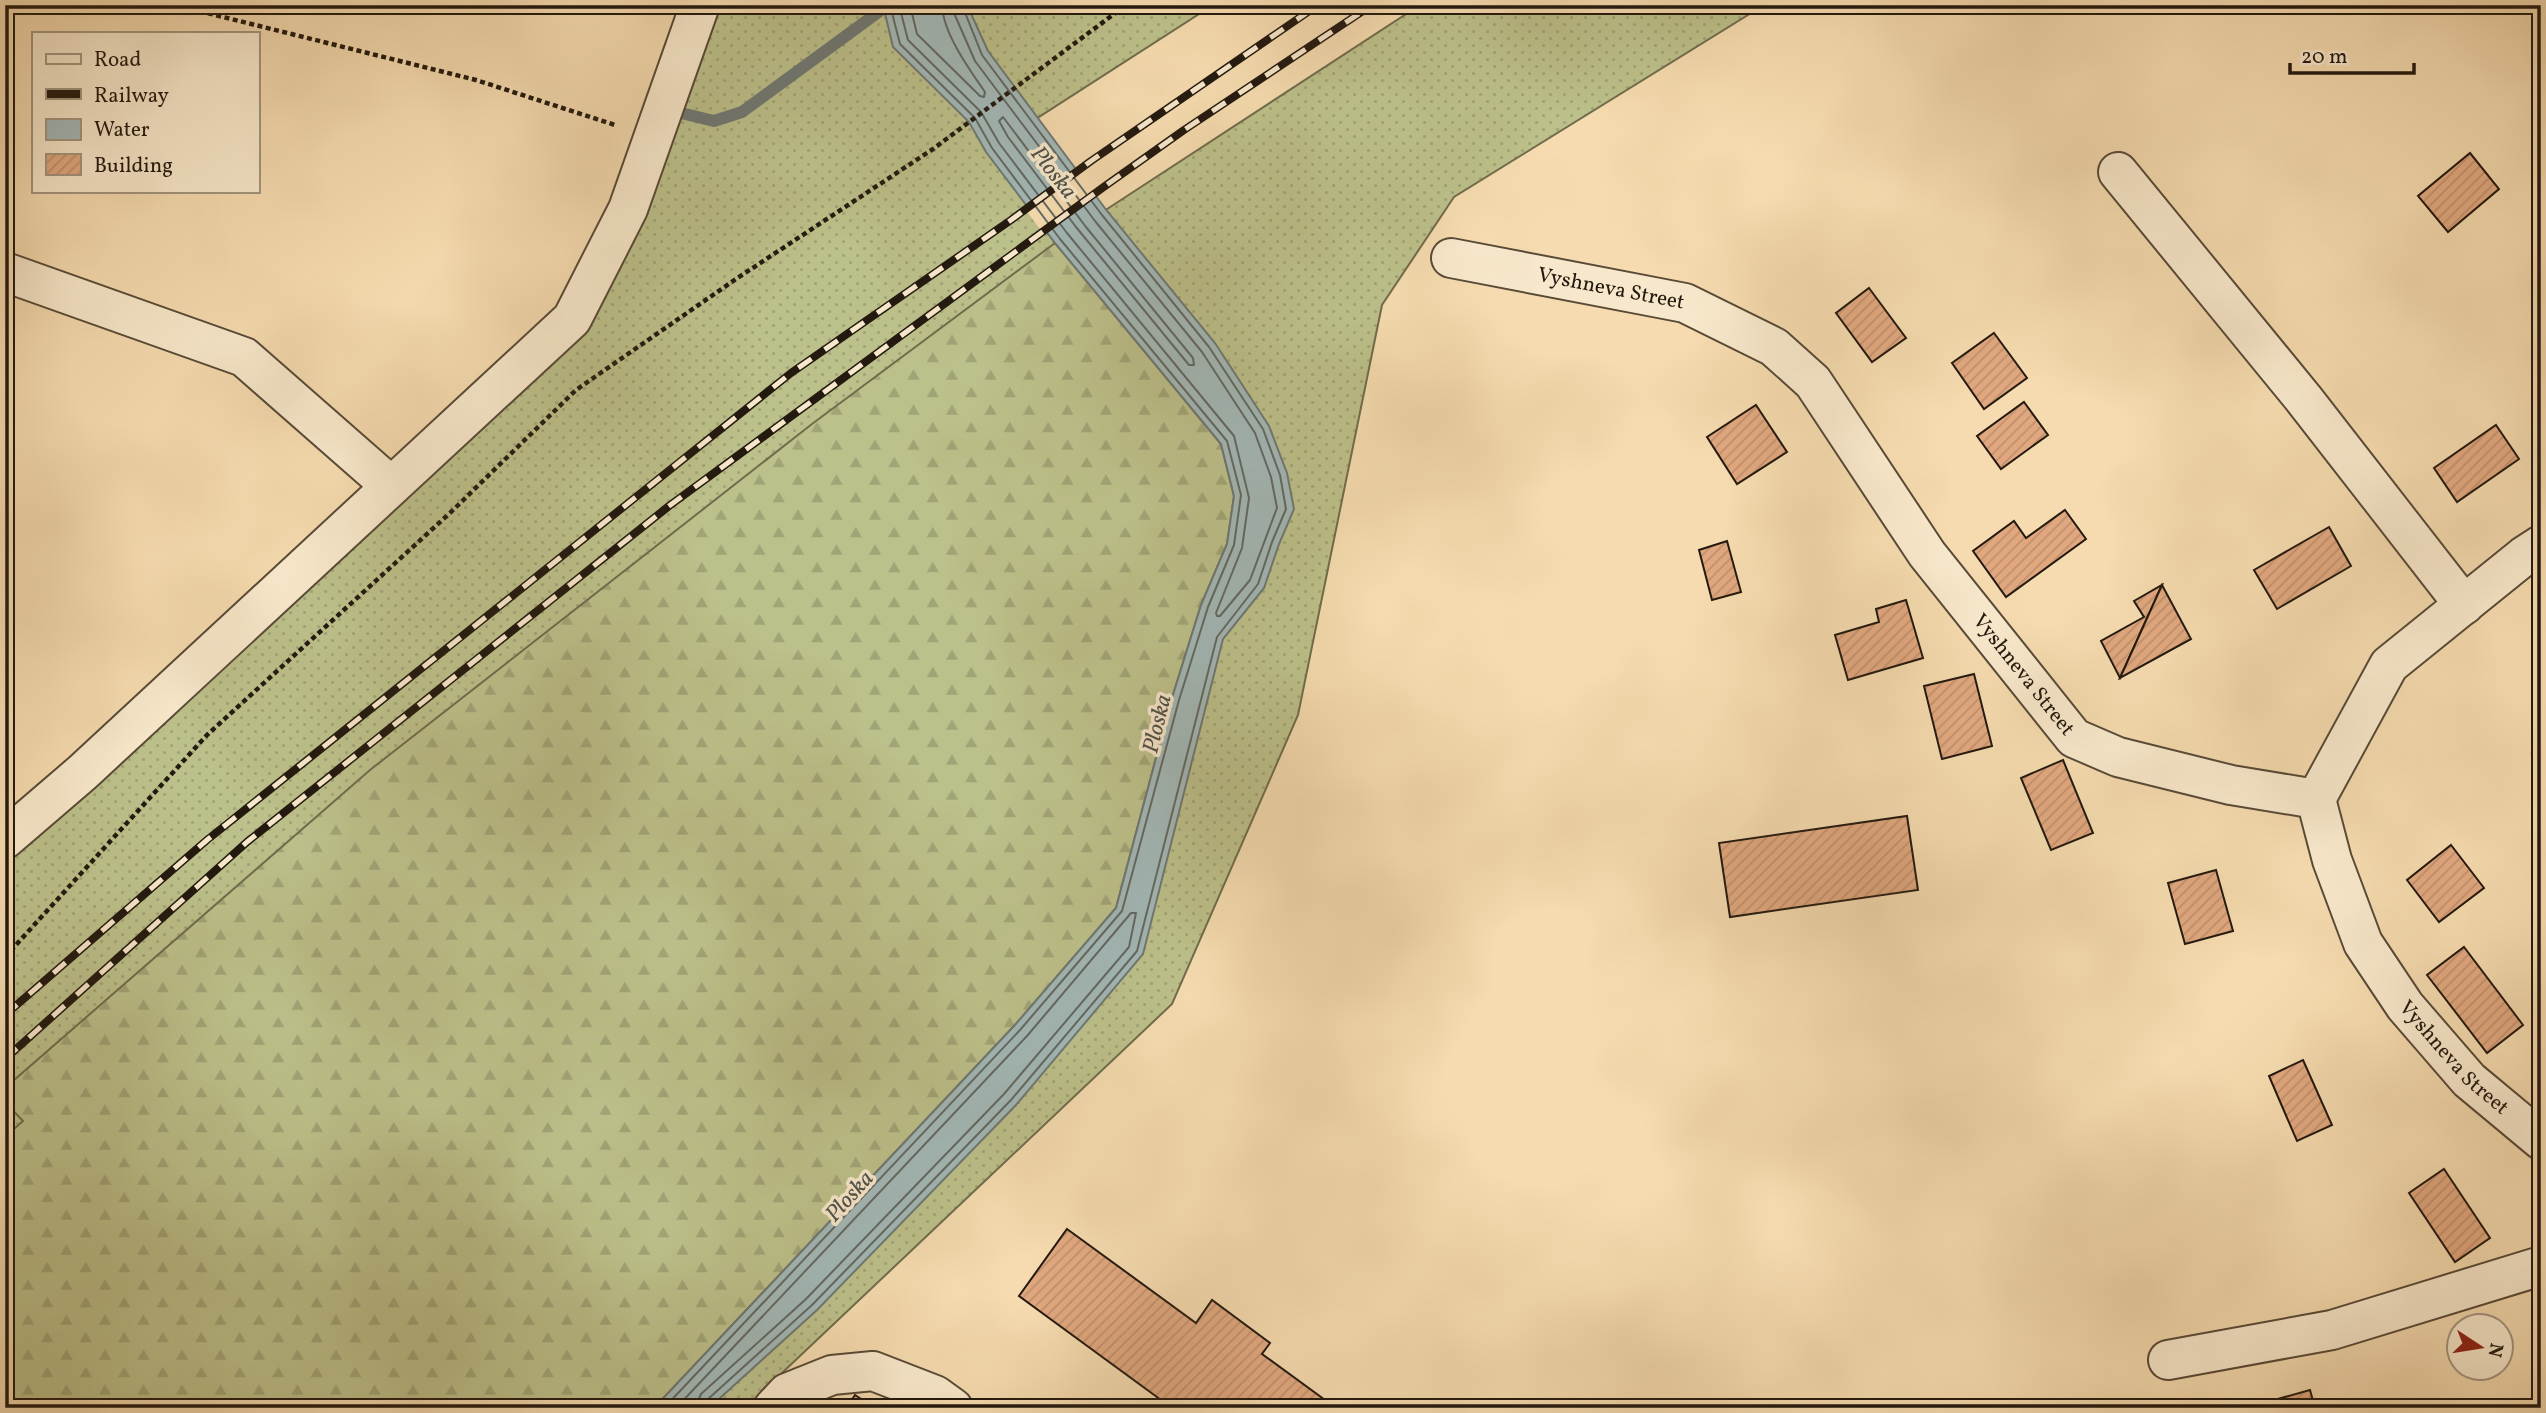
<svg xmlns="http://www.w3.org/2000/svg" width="2546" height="1413" viewBox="0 0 2546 1413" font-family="Vollkorn,serif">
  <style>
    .grass { fill: url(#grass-dots); stroke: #706c4c; stroke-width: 2 }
    .forest { fill: url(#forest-firs); stroke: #706c4c; stroke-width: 2 }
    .water { fill: #a2b8b7; stroke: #6f7874; stroke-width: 2 }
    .pier { fill: #f5dbaf }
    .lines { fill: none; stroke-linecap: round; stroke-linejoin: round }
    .shore { stroke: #626863; stroke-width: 2 }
    .stream { stroke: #6f7874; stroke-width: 12 }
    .building { fill: url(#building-hatch); stroke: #23190f; stroke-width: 2 }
    .minor-casing { stroke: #584a37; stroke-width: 42 }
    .path { stroke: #23190f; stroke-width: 4.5; stroke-dasharray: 5 3.5; stroke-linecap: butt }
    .minor { stroke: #f8e8cb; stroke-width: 38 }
    .rail-casing { stroke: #23190f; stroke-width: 8 }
    .rail { stroke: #f8e8cb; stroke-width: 5; stroke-dasharray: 16; stroke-linecap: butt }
    .labels { text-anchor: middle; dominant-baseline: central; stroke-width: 7; stroke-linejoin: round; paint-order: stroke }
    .street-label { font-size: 21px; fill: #23190f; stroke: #f8e8cb }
    .water-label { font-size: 23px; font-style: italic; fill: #4f514a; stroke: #f8e8cb }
  </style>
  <defs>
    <pattern id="grass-dots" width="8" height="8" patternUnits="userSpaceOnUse" patternTransform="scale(1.75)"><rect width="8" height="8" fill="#bcc08a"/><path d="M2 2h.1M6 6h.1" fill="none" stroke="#a1a476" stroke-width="1.8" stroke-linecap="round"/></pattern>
    <pattern id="forest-firs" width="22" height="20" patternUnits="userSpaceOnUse" patternTransform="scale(1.75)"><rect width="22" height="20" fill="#bcc08a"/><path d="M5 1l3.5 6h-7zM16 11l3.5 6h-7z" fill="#a1a476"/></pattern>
    <pattern id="building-hatch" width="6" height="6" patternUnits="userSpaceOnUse" patternTransform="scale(1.75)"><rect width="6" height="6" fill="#e1a87f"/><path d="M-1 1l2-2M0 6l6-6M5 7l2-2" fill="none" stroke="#c1906d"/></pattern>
  </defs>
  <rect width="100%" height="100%" fill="#f5dbaf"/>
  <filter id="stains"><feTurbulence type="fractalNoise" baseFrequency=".00286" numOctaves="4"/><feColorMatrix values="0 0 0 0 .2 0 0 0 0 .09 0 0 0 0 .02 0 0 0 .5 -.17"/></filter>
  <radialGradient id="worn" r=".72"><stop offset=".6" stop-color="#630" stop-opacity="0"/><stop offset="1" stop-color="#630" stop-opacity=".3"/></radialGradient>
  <path class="grass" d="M700,5H1213L986,151L1055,243L1420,5H1764L1454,197L1382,305L1298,715L1172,1004L745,1408H5V839L572,319Z"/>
  <path class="forest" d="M1055,243L1221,444L1234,496L1227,544L1201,605L1172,698L1116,908L1015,1025L654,1408H5V1137L23,1121L5,1102V1088L370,770L812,424Z"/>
  <path class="water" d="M883,5H967L988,51L1107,211L1215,343L1269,426L1287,473L1294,509L1279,544L1264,588L1223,639L1143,954L1016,1105L817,1310L709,1408H654L1015,1025L1116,908L1172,698L1201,605L1227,544L1234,496L1221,444L1055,243L986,152L969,122L893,47Z"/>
  <path class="pier" d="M1080,169L1097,192L1042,232L1025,209Z"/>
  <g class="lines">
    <g class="shore">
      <path d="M899,5L908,40L981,112L999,143L1067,233L1234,436L1249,498L1242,548L1216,613L1217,616H1220L1250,580L1277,508L1271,477L1255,433L1202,352L1095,221L975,61L954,13L953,5"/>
      <path d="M910,5L917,34L980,96L984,97L985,92C969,69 943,33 942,5"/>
      <path d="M1003,117L1086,227L1193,358L1194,365H1189L1076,227L1008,137L999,121Z"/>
      <path d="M664,1408L1020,1030L1122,911L1179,700L1208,607L1234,545L1241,495L1227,441L1060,239L992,148L975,118L900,44L890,5"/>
      <path d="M676,1408L1027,1036L1131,913H1136L1129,947L1004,1094L806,1299L701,1394L695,1408"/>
      <path d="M704,1408L707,1400L812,1305L1011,1100L1137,951L1217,637L1258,584L1272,542L1286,509L1280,475L1263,429L1209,347L1102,215L982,55L962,5"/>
    </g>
    <path class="stream" d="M681,113L714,121L742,112L888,5"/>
  </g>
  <g class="building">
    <path d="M2470,153L2499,189L2448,232L2418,196Z"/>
    <path d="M1869,288L1906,338L1872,362L1836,313Z"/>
    <path d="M1994,333L2027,378L1984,409L1952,363Z"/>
    <path d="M2024,402L2048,435L2001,469L1977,436Z"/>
    <path d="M1756,405L1787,452L1737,484L1707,437Z"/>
    <path d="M2496,425L2519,459L2457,502L2434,468Z"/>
    <path d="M2065,510L2086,539L2006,597L1973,551L2014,521L2026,538Z"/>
    <path d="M2329,527L2351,566L2277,609L2254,570Z"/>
    <path d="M1727,541L1741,592L1712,600L1699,550Z"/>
    <path d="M2162,585L2120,678L2101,641L2144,617L2134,601Z"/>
    <path d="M2162,585L2191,639L2120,678Z"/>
    <path d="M1906,600L1923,658L1848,680L1835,635L1879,622L1876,609Z"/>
    <path d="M1974,674L1992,746L1942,759L1924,686Z"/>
    <path d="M2541,746V764L2532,753Z"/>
    <path d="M2063,760L2093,833L2051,850L2021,778Z"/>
    <path d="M1907,816L1918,890L1730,917L1719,843Z"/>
    <path d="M2451,845L2484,888L2439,922L2407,880Z"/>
    <path d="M2216,870L2233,931L2185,944L2168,883Z"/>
    <path d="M2464,947L2523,1025L2487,1053L2427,975Z"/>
    <path d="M2303,1060L2332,1125L2297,1141L2269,1076Z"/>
    <path d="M2444,1169L2490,1238L2455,1262L2409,1193Z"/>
    <path d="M1067,1229L1196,1323L1212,1300L1270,1343L1262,1354L1336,1408H1172L1019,1296Z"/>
    <path d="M2310,1390L2315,1408H2268L2267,1402Z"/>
    <path d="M855,1395L875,1408H846Z"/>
    <path d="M2164,1400L2166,1408H2139Z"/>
  </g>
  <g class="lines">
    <defs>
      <g id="minor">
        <path d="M2118,172L2303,398L2464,605"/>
        <path id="s1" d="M1451,258L1685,303L1774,347L1813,382L1927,554L2074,738L2118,757L2231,785L2316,799L2332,860L2363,943L2405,1006L2469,1080L2541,1140"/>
        <path d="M5,272L244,357L391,486"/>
        <path d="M2316,799L2389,665L2524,556L2541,545"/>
        <path d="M5,839L83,772L572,319L628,209L700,5"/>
        <path d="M2168,1360L2332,1330L2541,1266"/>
        <path d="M773,1408L787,1393L832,1375L873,1371L935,1395L953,1408"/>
      </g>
    </defs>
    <use href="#minor" class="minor-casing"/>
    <g class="path">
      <path d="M175,5L476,80L615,125"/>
      <path d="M5,957L207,735L450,513L576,390L736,279L933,149L1126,5"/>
    </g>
    <use href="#minor" class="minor"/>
    <defs>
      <g id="rail">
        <path d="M5,1015L207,840L791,373L1011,220L1091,161L1318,5"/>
        <path d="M5,1059L247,842L669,506L1105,186L1184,130L1372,5"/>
      </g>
    </defs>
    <use href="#rail" class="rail-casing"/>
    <use href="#rail" class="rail"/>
  </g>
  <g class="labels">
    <g class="street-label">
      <text stroke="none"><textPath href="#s1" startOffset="163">Vyshneva Street</textPath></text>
      <text stroke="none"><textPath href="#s1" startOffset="751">Vyshneva Street</textPath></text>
      <text stroke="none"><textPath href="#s1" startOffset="1381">Vyshneva Street</textPath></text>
    </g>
    <g class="water-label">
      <text transform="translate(1053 173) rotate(52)">Ploska</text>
      <text transform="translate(1158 724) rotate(-76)">Ploska</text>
      <text transform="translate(850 1197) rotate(-48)">Ploska</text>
    </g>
  </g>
  <rect width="2546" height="1413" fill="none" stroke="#f5dbaf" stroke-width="28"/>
  <rect x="7" y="7" width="2532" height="1399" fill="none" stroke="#23190f" stroke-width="3.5"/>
  <rect x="14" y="14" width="2518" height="1385" fill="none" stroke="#23190f" stroke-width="2"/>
  <rect x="32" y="32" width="228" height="161" fill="#f8e8cb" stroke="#a39580" stroke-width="2"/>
  <rect x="46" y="54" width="35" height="10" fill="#f8e8cb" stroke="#a39580" stroke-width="2"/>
  <text x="94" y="66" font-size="21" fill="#23190f">Road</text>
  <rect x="46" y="89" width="35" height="10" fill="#23190f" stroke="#a39580" stroke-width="2"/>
  <text x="94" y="102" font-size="21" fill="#23190f">Railway</text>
  <rect x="46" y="119" width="35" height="21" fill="#a2b8b7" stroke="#a39580" stroke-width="2"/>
  <text x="94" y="136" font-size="21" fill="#23190f">Water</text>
  <rect x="46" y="154" width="35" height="21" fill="url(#building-hatch)" stroke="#a39580" stroke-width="2"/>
  <text x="94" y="172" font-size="21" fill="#23190f">Building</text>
  <g transform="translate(2480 1347) rotate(102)"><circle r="33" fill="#f8e8cb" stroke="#a39580" stroke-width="2"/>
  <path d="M0-5L12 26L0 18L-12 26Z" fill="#8f2418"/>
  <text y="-10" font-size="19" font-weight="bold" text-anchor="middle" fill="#23190f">N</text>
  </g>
  <path d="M2290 63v10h124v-10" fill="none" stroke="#23190f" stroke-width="3.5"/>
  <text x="2301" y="63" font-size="21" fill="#23190f" stroke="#f8e8cb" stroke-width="5" paint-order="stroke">20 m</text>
  <rect width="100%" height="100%" filter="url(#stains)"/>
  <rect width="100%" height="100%" fill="url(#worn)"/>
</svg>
